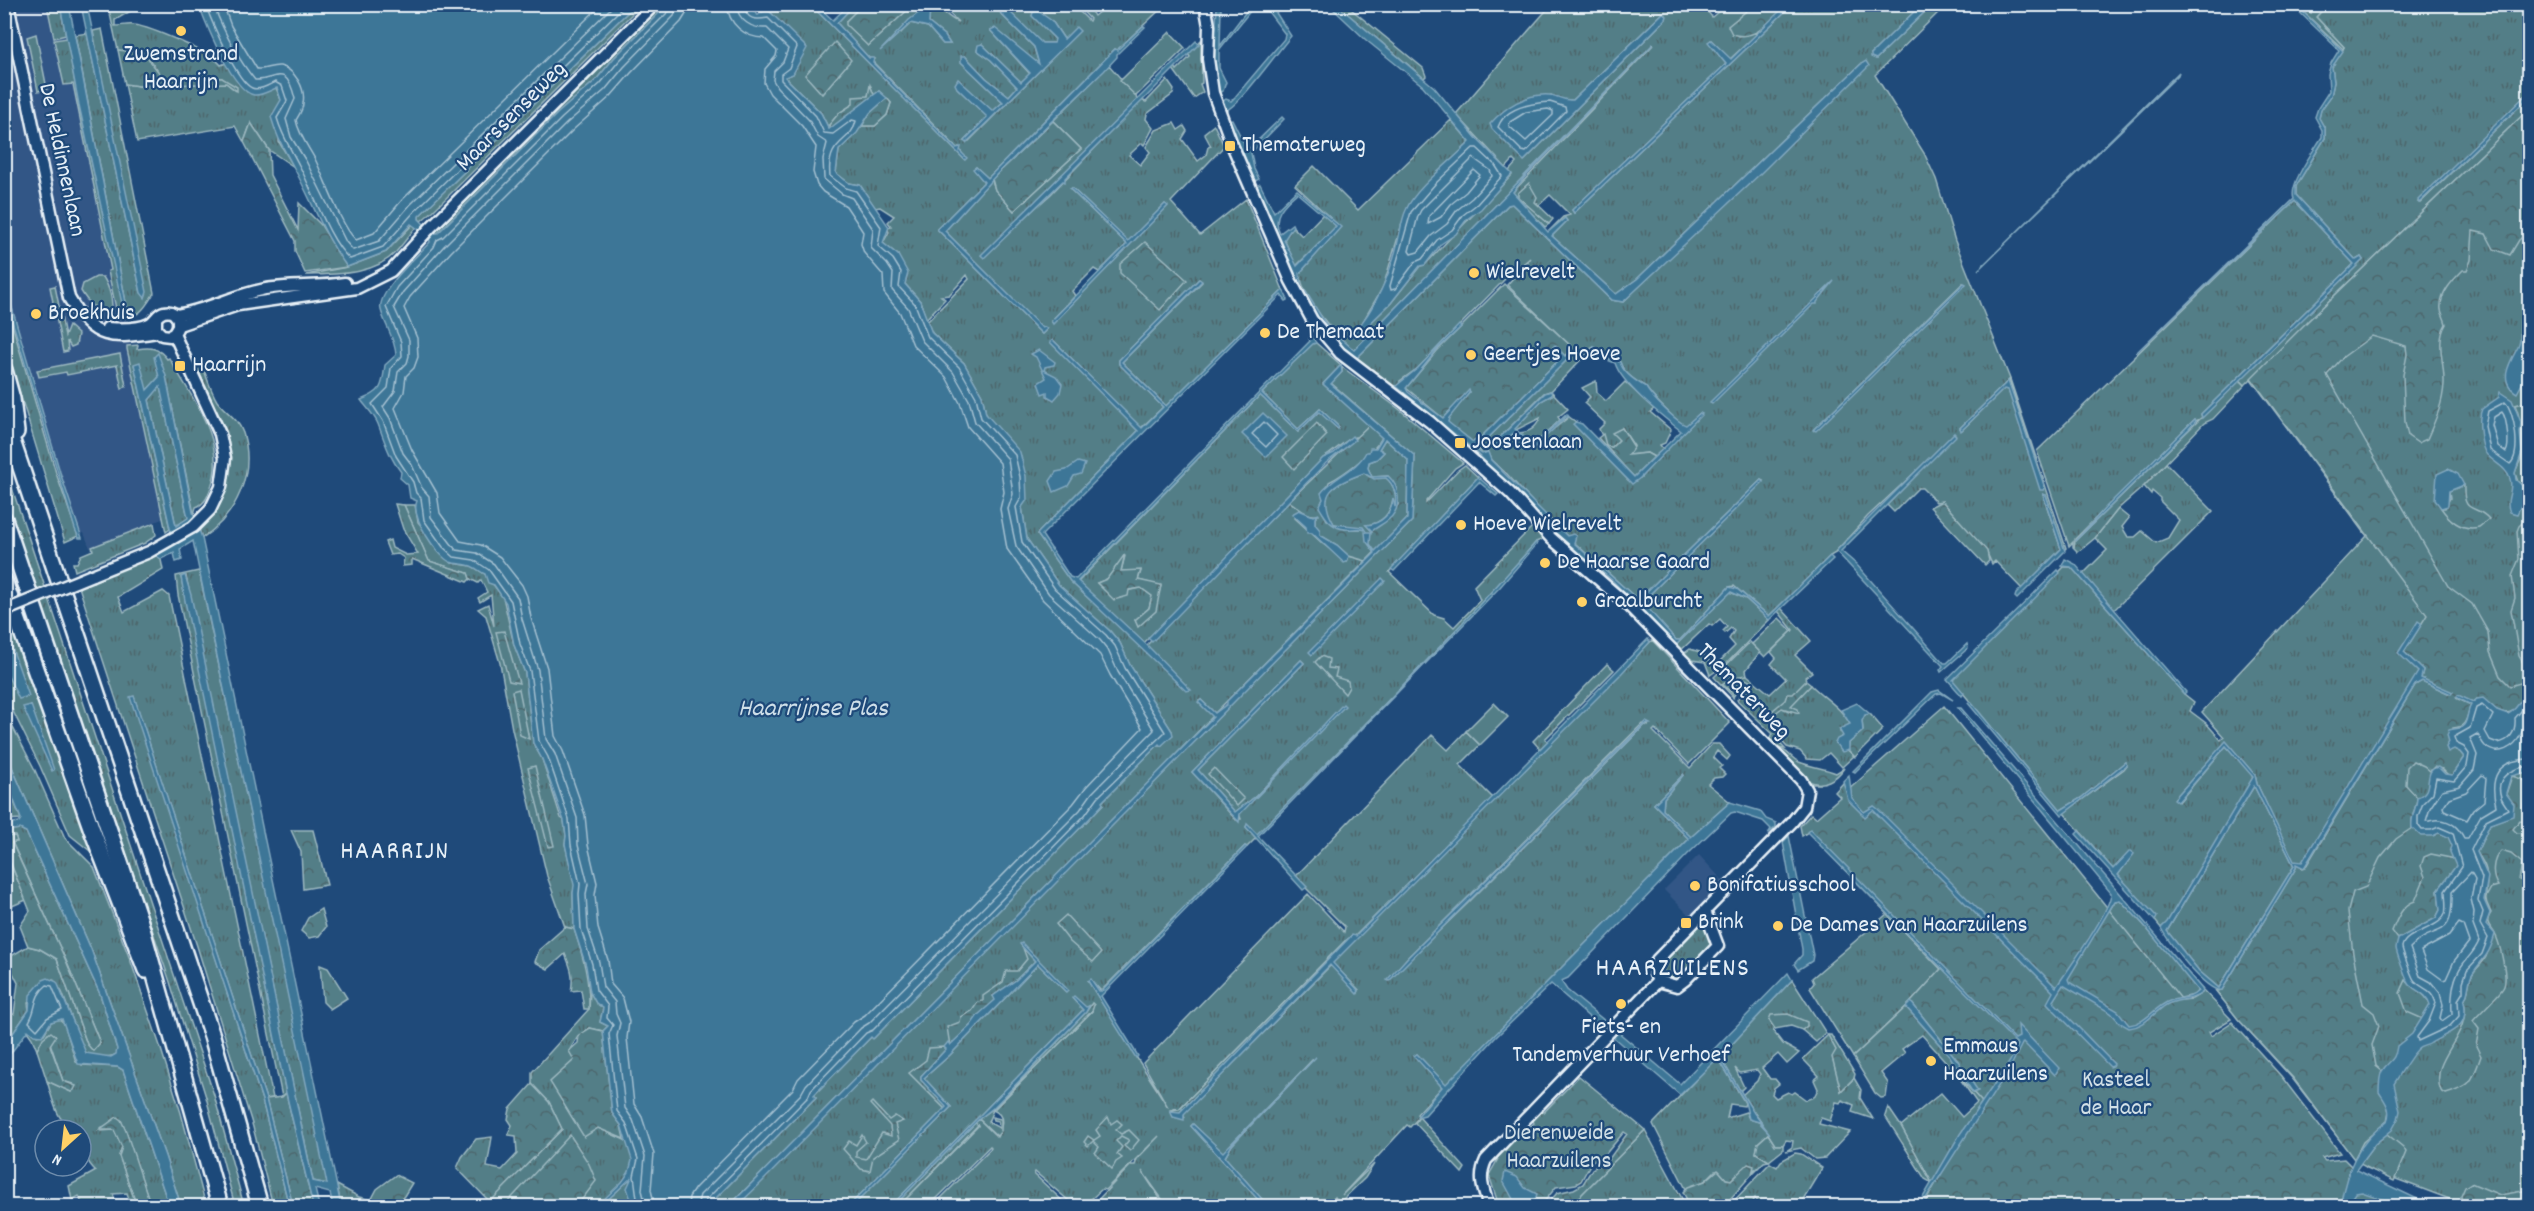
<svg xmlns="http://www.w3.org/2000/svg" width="2534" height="1211" viewBox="0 0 2534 1211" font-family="Dekko,sans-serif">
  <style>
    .built { fill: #325686 }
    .grass { fill: url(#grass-tufts); stroke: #9db8c0; stroke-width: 1.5; fill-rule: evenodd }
    .forest { fill: url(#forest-crowns); stroke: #9db8c0; stroke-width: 1.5 }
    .wetland { fill: url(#wetland-marsh); stroke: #9db8c0; stroke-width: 1.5 }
    .garden { fill: #527e87; stroke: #9db8c0; stroke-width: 1.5 }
    .water { fill: #3d7697; stroke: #81a7be; stroke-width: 1.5; fill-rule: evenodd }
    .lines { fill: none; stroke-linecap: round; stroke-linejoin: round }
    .shore { stroke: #a4c0d1; stroke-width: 1.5 }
    .tertiary-casing { stroke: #e8f1f8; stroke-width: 15 }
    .motorway-casing { stroke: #e8f1f8; stroke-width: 20 }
    .tertiary { stroke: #1f4a7a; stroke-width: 10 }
    .motorway { stroke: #1f4a7a; stroke-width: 15 }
    .tertiary-bridge-casing { stroke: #e8f1f8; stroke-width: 15; stroke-linecap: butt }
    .tertiary-bridge { stroke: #1f4a7a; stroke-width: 10 }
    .poi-dot { fill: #ffd166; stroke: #1f4a7a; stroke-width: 2 }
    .labels { text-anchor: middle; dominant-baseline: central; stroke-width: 4.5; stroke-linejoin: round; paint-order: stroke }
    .poi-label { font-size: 24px; fill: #e8f1f8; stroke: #1f4a7a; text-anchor: start }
    .street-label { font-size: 24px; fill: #e8f1f8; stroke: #1f4a7a }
    .park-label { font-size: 24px; fill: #d2e0e7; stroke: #1f4a7a }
    .water-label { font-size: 26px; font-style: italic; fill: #cedfe9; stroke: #1f4a7a }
    .neighbourhood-label { font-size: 26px; letter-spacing: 1.5px; fill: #e8f1f8; stroke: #1f4a7a }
    .quarter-label { font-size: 27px; letter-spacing: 1.5px; fill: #e8f1f8; stroke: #1f4a7a }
  </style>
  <defs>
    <pattern id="grass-tufts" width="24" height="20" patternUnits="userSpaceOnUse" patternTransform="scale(1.5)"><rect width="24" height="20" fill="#527e87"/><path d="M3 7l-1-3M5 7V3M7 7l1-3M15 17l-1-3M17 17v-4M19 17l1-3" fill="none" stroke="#4d666c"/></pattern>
    <pattern id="forest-crowns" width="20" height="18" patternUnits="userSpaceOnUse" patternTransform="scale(1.5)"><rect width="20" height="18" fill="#527e87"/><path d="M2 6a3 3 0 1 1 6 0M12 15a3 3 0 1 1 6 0" fill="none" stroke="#4d666c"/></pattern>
    <pattern id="wetland-marsh" width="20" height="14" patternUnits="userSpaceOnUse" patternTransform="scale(1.5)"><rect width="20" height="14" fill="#527e87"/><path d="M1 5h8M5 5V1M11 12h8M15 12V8" fill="none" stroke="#4d666c"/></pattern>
  </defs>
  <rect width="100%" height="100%" fill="#1f4a7a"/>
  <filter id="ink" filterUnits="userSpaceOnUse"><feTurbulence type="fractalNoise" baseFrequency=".0167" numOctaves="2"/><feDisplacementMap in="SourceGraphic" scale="12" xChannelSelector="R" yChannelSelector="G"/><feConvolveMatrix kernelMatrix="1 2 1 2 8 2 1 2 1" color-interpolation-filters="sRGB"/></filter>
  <g filter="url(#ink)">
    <g class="built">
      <path d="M4,5H60L167,517L90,548L84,533L81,534L78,528L60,472L5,284Z"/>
      <path d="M1699,855L1725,883L1692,918L1664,890Z"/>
    </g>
    <g class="grass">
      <path d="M1672,4L1677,7L1680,5H1705L1703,6L1712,17L1726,5H1749L1750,8L1728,27L1738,36L1759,32L1730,59L1711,40L1709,42L1726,64L1572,210L1574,213L1792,5H1921L1871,54L1876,59L1932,5H1946L1875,75L1924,153L1936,179L1955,241L2010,379L2066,548L2064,550L2046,495H2043L2061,549L2022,589L1995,561L1992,564L1986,551L1942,501L1936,502L1922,488H1918L1894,512L1887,505L1956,434L1868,516L1836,551L1837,552L1830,556L1771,614L1769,616L1734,586L1729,587L1680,640H1676C1669,632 1645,608 1643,601L1763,481L1761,480L1642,596L1636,598L1547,518L1507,474L1491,460L1487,452L1482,454L1478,448L1569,358L1567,355L1572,347L1507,285L1530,258L1504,280L1418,368L1400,381L1399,391L1412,400H1408L1356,359L1508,205L1512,204L1611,300L1623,302L1868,66L1861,64L1637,279L1616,294L1552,236L1567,221L1565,218L1548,232L1563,217L1570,215L1550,195L1539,205L1518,193L1519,197L1549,224L1545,227L1514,195L1513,192L1654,44L1354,350C1333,333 1302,298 1300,273L1340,227L1295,185L1314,166L1358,210L1451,120L1470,142L1411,202L1404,217L1383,287L1361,325L1353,333L1357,336L1391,303L1420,266L1425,265C1453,234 1483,206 1512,175L1509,171L1516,163L1513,160L1506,168L1456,114L1551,5ZM1663,13L1666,15V19L1524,161L1551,95L1564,101L1573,100ZM1963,283L1965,284L1814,430V429ZM1593,347L1620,362C1623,373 1637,382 1646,387C1649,394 1678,423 1686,426L1700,413L1640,478L1628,480L1574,424L1576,422L1569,417L1528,449L1514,433L1497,446L1494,443L1544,393L1550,391L1552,395L1541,401L1514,429L1516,430L1540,418C1536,428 1530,432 1519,433L1531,443L1538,441L1560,420L1558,417L1568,409L1551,391ZM2009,380L2034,455V458L2008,390L2004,389L1962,430L1960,428Z"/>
      <path d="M47,5H60L66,35L54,38Z"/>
      <path d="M108,5H141L115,20V26C121,26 128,24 134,25C150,27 212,53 221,65L226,63L247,92L276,88L281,100L279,142L294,167L269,150L251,123L244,142L235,126L137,142L125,84L139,86L226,83L236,91L222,78H163L144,53L118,50Z"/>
      <path d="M635,5H641L433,211L421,221L419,219V216Z"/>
      <path d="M660,5H667L614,58L596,80L558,113L438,233H433Z"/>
      <path d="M748,5H811L965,160L959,147L957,148L873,62L875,59L869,58L837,23L854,5H863L846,21L868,46L913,5H926C922,15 908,25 900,34L910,23L928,27L943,44H950L945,36L929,23L930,5C942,7 947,18 958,22L941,5H965L971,10L973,8L970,5H1073L1089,21L1090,19L1077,5H1102L1092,13L1094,16L1107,5H1165L1117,50L1115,49L988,178L976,167L974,169L984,182L937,229L1042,334L1047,329H1042L945,231L992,179L995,190L1014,211L1081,149L1053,121L1109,65L1136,96L1137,101L981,256L1051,194L1141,100L1146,102L1167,80L1174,90L1173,94L1147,114L1146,119L1153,128L1144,145L1142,143L1129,155L1140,165L1150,152L1146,147L1156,130L1174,123L1178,130L1184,126L1187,131L1182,139L1198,161L1206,155L1208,147L1211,146L1204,133L1214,125L1224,146L1171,202L1200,235L1246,199L1283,290L1166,406L1122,362L1202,282L1199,279L1119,360V364L1163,407L1141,428L1053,340L1138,431L1037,534L1070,581L1143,649L1289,501L1302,511L1299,510L1295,518L1323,544L1347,562L1349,556L1366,561L1215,713L1201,700L1199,701L1213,716L1155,776L729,1206H708L816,1097L814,1095L871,1037L874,1038L1089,819L1103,804L1101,803L1159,744L1161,746L1172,731L1130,665L1120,643L1110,631L1059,585L1027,539L1022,507L994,425L986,414L982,395L964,363L932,333L927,322L969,279L967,275L949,295L941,296L945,299L926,319L920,301L905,284L898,255L883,243L889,232L887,227L891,226L888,222L894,216L880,207L875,208L860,185L849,183L836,173L839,150L862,126H875L887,115L891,103L879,91L874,95L871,87L868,96L839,113L829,125L831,128L829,129L821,113L785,77L793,74L801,55L766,5L755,12ZM999,9L1042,43H1055V39L1033,16L1052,21L1064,39L1079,31L969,141H964L988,117L957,88L993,111L1003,102L961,62L965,56L986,78L1009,96L1017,87L991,60L977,50L982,44L1021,82L1030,74L990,30L1039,64L1034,47L1001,14ZM1072,188L1128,242L1165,204L1167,206L1053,323L1051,321L1075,296L1072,291L1094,269L1099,272L1127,244L1071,190Z"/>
      <path d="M1337,5H1346L1423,68L1426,76L1424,78Z"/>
      <path d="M2327,5H2529V92L2418,202L2420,203L2529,97V109L2308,321L2529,120V1206H2468L2367,1168L2352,1156L2292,1078L2238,1019L2216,991L2219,992L2296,868L2257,784L2255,775L2226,742L2175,798L2179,802L2226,746L2252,774L2253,781L2167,923L2161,928L2118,875L2133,853L2113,869L2064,813L2124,769L2127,765L2125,762L2081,798L2061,810L1952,680L2064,567H2071L2184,694L2194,702L2190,711L2206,723L2221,740L2224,737L2202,712L2367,536L2251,379L2245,385L2240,380L2363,260L2361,257L2356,260L2296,195V186L2325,138V129L2319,118L2321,109L2331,96L2334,82L2332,67L2344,47L2316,17Z"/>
      <path d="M102,29L154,293C144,309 140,318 118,318L108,271L111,270L73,84L64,85L54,40L67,38L79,105L125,313H128L75,35L87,33L141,293L93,31Z"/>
      <path d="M36,34L47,89L38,91L27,37Z"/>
      <path d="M1201,40L1202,83L1200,84L1203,92L1194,98L1173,69L1175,67L1177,70L1190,57L1188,54Z"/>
      <path d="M2295,201L2354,264L2201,414L2202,418L2196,421L2195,419L2075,539L2076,548L2073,547V542L2069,546L2037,451Z"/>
      <path d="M1323,214L1336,226L1334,229L1296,266L1284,239L1293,227L1302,236Z"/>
      <path d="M414,223L417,226C410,234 403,244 396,252C373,276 336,274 306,275L347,267L386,252Z"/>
      <path d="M96,277H103C109,286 114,303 111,313C96,312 88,303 81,291L83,284Z"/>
      <path d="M55,286L65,336L69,326L78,334L76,345L71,347L67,341L68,351L63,352L50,287Z"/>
      <path d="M4,297L56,473L78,536L65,542L5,344Z"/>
      <path d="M1313,343H1316L1341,365L1323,384L1369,425L1355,440V437C1343,440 1334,453 1323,458L1143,644L1078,582L1260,395L1298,432L1319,411L1337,428L1339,427L1320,409L1298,429L1262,393ZM1125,556L1121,571H1141L1138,580L1161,586L1153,613L1138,626L1135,620L1149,608L1152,596L1141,588L1109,594L1097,583L1107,579Z"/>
      <path d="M138,345L137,349C150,347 158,347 167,359L169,358C190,395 228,441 211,487C208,496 205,504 196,507L194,514L166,377L156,356L159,377L147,390L134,364L170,529L166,532L127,349V346Z"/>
      <path d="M120,354L126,386L122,389L117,365L67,375L66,372L39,377L37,370Z"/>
      <path d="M201,362C206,374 210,390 217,401C226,413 238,418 243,433C256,473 236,516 202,538L199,529C256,481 220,421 193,368Z"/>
      <path d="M1342,367L1399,409L1463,463L1455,468L1426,501V503L1458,470L1465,465L1478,477L1389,572L1434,615L1444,618L1454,627L1480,600L1474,586L1532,527L1542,537L1541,540L1536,542C1447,644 1351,738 1257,835L1247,825L1246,827L1256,838L1247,847L1245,846L1101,991L1091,980L1088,981L1168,1107L1143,1063L1308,894L1344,932L1345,927L1306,888L1296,876L1432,735L1448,750L1466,731L1480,745L1460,765L1493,798L1355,936H1352L1345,941L1179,1109L1174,1108L1185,1118L1183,1114L1331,965L1358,993L1359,990L1332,963L1652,640L1730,723L1689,764L1655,729L1653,731L1690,768L1712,744H1719L1730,756L1727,760L1717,751L1713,757L1722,766L1719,768L1725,774L1722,777L1714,778L1708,784L1730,802L1691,837L1663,810L1664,798L1684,774L1654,804L1689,839L1446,1085L1417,1054L1415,1056L1442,1087L1417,1114L1419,1117L1410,1127L1407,1125L1342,1195L1374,1164L1365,1178L1336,1206H1331L1337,1200L1335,1197L1326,1206H1268L1225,1157L1232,1145L1313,1059L1223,1153L1193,1124L1191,1126L1264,1206H1167L1142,1171L1165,1206H1092L1131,1165H1135L1137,1159L1159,1136L1105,1190L1102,1189L1088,1202L1073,1199L1078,1204L1075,1206L1035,1172L1034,1174L1068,1206H933L991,1148L990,1146L929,1206H899L978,1126L975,1123L979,1119L997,1137C1002,1127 1006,1115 993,1110L1092,1011V1004L1086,1008L1072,998L1083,1010L891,1206H853L951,1107L924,1078L950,1055L1038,964L1066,992L1021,945L1035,961L921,1076L946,1107L849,1206H737L1412,521L1415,456L1331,383L1342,372ZM1301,660L1304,663L1198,770L1235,812L1256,796L1344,705L1239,814L1241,819L1236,820L1192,772ZM1642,724L1649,726L1645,725L1467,904L1388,980L1407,958Z"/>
      <path d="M1596,381L1597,393L1606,401L1625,382L1654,409L1650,412L1671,430L1665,443L1660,445L1663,449L1654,457L1647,453L1628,455L1634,446L1622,428L1619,440L1611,448L1606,445L1599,429L1605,423L1584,403L1590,397L1582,388Z"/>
      <path d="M160,386L188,518L176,526L149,400Z"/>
      <path d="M2166,463L2213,511L2114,610L2083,574L2107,550L2095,538L2118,509L2129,518L2122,527L2128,537H2135L2142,531L2156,543L2168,538L2179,520L2160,501V498L2152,491L2151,494L2144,486Z"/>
      <path d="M4,464L214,1095L244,1206H235L206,1097L170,982L5,497Z"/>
      <path d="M404,505H415L418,522L452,563L472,566L485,574L503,597L514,645L525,673L533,743L542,759L561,818L564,820L566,836L565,844L575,885L573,893L574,929L565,927L547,876L512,729L500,663L486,616L478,609L488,604L494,626L491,595L480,602L478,598L487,592L481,580L478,583L470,579L468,573L429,561Z"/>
      <path d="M154,523L156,535L145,543L75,571L73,563H77L81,555L93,550L92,547Z"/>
      <path d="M160,555L163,570L118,597L124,612L163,591L169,596L273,1098L266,1099L134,697H131L262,1100L289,1206H273L253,1127L197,946L79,587L150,556Z"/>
      <path d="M199,571L328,1184L313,1181L186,576L181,577L286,1093L282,1097L178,595L176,576Z"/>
      <path d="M1730,592L1746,599L1769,620L1726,664L1710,675L1705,662L1685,659L1682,655L1690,649L1703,653L1714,667L1735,646L1729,639L1734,631L1731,628L1725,633L1723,631L1727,627L1720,619L1712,626L1709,624L1679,652L1675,646Z"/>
      <path d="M1781,608L1811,641L1795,655L1812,672L1805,677L1806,681L1782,708L1791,712L1792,702L1811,685C1824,698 1842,708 1850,724L1840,732L1843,734L1848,750L1854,756L1842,767L1829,753L1820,760L1807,759L1800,751L1787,747L1777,736L1774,737L1785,749L1776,748L1809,781L1821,784H1810L1774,749L1776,746L1769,738L1773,734L1737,700L1750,681L1745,679L1733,697L1732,693L1722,685L1734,677L1747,675L1770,694L1786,679L1771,664L1776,658L1771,652L1793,630L1778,611Z"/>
      <path d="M9,616L94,854L70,835L40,766L5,695L4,670L8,676L12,648L5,650V617Z"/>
      <path d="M1607,664L1614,670L1545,739L1548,741L1540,749L1533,741Z"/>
      <path d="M7,716L34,768L65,838L94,867L131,962L160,1046L181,1113L206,1206H181L165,1156L91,949L5,751V719Z"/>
      <path d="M2254,786L2294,866L2219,988L2199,971L2167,931Z"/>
      <path d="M20,829L26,832L100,994L117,1049V1054C109,1059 91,1057 84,1051L62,992L53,979L28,1003L29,1010L5,1045V1015L14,1014L18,983L6,959L28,946L40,949L57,959L87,1044L100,1043L67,963L12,842H17L14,836L5,837V831Z"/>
      <path d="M4,858H8L26,900L5,909Z"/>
      <path d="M2120,900L2143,924L2198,989L2195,995L2176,999L2068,979L2115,901Z"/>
      <path d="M1887,914L1941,969L1911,1002L1853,1057L1810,988L1814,983L1812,978Z"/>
      <path d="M1704,920L1715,946L1674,983L1660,981V958L1698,921Z"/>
      <path d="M1792,980L1826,1033L1816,1042L1802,1030L1807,1026L1769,1020L1775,1029L1773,1031L1783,1044L1799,1053L1787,1064L1778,1054L1762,1068L1770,1079H1775L1779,1084L1774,1088L1772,1094L1776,1098L1788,1092L1792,1094L1795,1092L1806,1100L1814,1097L1818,1089L1814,1080L1819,1076L1803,1059L1828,1035L1836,1050L1841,1091L1854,1078L1861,1090L1860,1098L1873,1119L1852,1112L1854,1105L1842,1100L1840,1103L1836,1102L1830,1121L1821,1118L1819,1124L1850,1132L1825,1158L1815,1159L1801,1148L1786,1151L1792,1147L1793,1141L1786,1140L1783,1145H1775L1768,1134L1758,1143L1756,1153L1769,1161L1764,1162L1752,1174L1755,1169L1737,1174L1731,1180L1726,1179L1719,1171H1715L1705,1181L1686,1189L1653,1124L1718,1057L1745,1103L1744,1106L1730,1104L1727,1118L1746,1112L1749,1119L1759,1122L1763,1125L1742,1095L1757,1081L1760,1074L1757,1070L1740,1073L1735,1068L1744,1087L1740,1091L1720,1057Z"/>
      <path d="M590,992L596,1003L603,1008L600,1022L608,1026L603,1031L590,1028L579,1035L569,1051L575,1060L598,1128L627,1141C628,1146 632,1154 632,1160C632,1179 609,1195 597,1206H485L562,1129L549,1102L532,1084V1072L589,1009Z"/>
      <path d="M59,1019L64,1023L76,1062L82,1065L118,1067L123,1070L169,1206H151L121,1120L100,1128L101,1131L114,1130L122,1147L119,1156L137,1206H131L127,1193L113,1194L117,1206H83L79,1196L72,1200L69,1186L96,1171C85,1161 81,1145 81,1130C57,1130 53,1099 47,1081L71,1092L73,1084L63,1081L47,1034L37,1050L32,1038L27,1031L28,1030L37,1036L44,1034L51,1022Z"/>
      <path d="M1958,1076L1982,1102L1932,1183L1901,1126L1941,1093L1962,1117L1977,1103Z"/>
      <path d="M1645,1130L1686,1206H1570Z"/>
      <path d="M1795,1153L1801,1154L1822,1168L1799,1206H1758L1755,1198L1748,1206H1729L1770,1163L1777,1167L1781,1161Z"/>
      <path d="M337,1185L359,1197L396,1206H341Z"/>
    </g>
    <g class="forest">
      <path d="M863,4H913V5L868,46L846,25V21Z"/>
      <path d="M1749,5H1787C1771,20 1756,42 1732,34L1728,26L1750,8Z"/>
      <path d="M2296,5H2301L2311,13L2313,5H2327L2316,17L2344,47L2343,49Z"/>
      <path d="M835,42L851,60L822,94L805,75Z"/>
      <path d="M118,50L144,53L163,78H222L237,87V91L226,83L139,86L125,84Z"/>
      <path d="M870,85L874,95L831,128L829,125L839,113L853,104V97L868,96Z"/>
      <path d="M887,98L891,103L887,115L875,126H862L870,113Z"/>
      <path d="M2529,109V231L2519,240L2510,255L2494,249L2486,234L2473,231L2471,260L2467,270H2463C2453,280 2439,294 2441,310C2442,314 2445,319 2446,324C2435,342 2445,364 2444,384C2443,404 2435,421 2427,439L2418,443L2408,436L2405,422L2403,375L2407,355L2406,346L2372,336L2343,357L2327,375L2448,586L2472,604L2488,632L2490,652L2500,676L2510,686L2524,682L2525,666L2519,656L2511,610L2515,598L2512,576L2519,559L2517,531L2519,526L2530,516L2529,694C2522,698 2521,702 2516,708C2507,721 2487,704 2477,699L2474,702L2456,698L2471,705C2466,717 2468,727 2453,728L2454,749L2460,752L2464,757L2452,775L2449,776L2442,769L2434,767L2430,771L2424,766L2413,761L2407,767L2406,785L2417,797C2417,808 2410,816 2412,828L2396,839L2380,858L2366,887L2353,892L2348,911L2353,954L2363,1004L2374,1013L2379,1026L2372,1045L2376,1066L2382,1071C2378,1088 2385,1096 2389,1111L2387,1121L2363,1142L2354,1159L2293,1078L2238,1019L2216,991L2222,990L2296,868L2295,864L2301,865L2302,869L2305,868L2415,685L2422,681L2450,694L2421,678L2423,670L2404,652L2427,615L2251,378L2308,321Z"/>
      <path d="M1053,121L1081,149L1014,211L995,190L992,179Z"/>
      <path d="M251,123L269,150L270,175L298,230L299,203L321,225L347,267L305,273L295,251V241L244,142Z"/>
      <path d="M1529,183L1537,197L1535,202L1553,219L1549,224L1518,197V193Z"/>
      <path d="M1145,242L1187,280L1160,310L1120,273V264Z"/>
      <path d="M1504,284L1572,347L1565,356L1554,346L1560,359L1481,437L1473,442L1448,423V418L1470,392L1469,391L1443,418L1406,388L1437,351Z"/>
      <path d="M2240,380L2245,385L2213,419L2204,423L2144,486L2118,509L2095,538L2078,552L2074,548L2075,541Z"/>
      <path d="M2529,390L2530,485L2527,488L2518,482L2515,473C2516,468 2519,464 2521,459C2524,446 2521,417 2515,405L2526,402Z"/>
      <path d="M1317,423L1327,435L1294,469L1283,457Z"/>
      <path d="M1369,425L1382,437C1377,450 1343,475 1329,482L1320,507L1327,520L1345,529H1364L1334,524C1331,518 1326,512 1326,506C1323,486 1350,479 1364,473L1370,477L1386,478C1395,485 1397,497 1395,507L1393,506V498C1391,513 1382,524 1366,525L1372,531L1398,505C1398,495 1397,484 1388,476L1372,477L1368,468L1369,462L1377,459L1384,452L1379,449L1385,439L1408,460L1407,519L1366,561L1349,556L1337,545L1320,535L1315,524V518L1318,515C1307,517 1299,508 1289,501Z"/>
      <path d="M1622,428L1634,447L1628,455L1647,453L1654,457L1634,477L1598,438L1603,434L1606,445L1611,448L1619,440L1612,433Z"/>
      <path d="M2464,485C2463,516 2475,503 2489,519L2479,527C2463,531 2450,521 2441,508H2445L2450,498L2449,491Z"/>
      <path d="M1942,501L1987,551L1989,561L1985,565L1930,507Z"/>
      <path d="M395,504L404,505L429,561L468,573L470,579L467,582L412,559V565L403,566L404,558L398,554L390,555L385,542L390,540L392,548L406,555L418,554L403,529Z"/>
      <path d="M1125,554L1121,571L1141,570L1138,580L1161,585L1156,611L1138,627L1135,620L1149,608L1152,596L1141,588L1129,590L1128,596L1114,600L1097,583L1107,579Z"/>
      <path d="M504,631L519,683L509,681L496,632Z"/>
      <path d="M1750,642L1760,652L1746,670L1747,675L1734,677L1722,684L1732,693L1733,697L1714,677Z"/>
      <path d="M1321,656L1329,659L1328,668L1337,669L1335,677L1348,681L1349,687L1345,694L1315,662Z"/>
      <path d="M1806,681L1811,685L1791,706L1798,709L1799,713L1782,708L1774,714L1772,711L1785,700L1787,694H1793Z"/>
      <path d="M519,689L529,739L520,735L512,691Z"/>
      <path d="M1944,706L2182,1000L2192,999L2202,993V989L2231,1019L2209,1032L2211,1036L2232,1022L2281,1076L2340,1153L2322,1158L2325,1161L2344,1159L2351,1166L2347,1177L2424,1206H1923L1982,1102L1922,1035L1902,1049L1905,1053L1881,1073L1888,1083L1886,1097L1881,1098L1875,1093L1853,1057L1906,1007L1949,1055L1977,1091L1958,1061L1911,1002L1941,969L1808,832L1802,836L1800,826L1811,814L1816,818L1840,797L1835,792L1844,782L1847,791Z"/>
      <path d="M1870,714L1883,729L1855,757L1848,750L1849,743L1863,731L1862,720L1865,715Z"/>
      <path d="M1775,747C1789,750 1789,757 1799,762C1811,767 1824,768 1836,773L1844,768C1840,774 1836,778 1829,781C1806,792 1789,763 1775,747Z"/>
      <path d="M535,766L554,846L548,847L528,768Z"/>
      <path d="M1214,768L1244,799L1237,806L1208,774Z"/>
      <path d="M2512,776L2521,779L2528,786L2522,809L2524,813L2529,812V822L2520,820L2513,829L2517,833L2529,834V874L2523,881L2519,880L2522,863L2511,854L2501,851C2492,859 2491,876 2498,886L2491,888L2485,899L2491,913C2483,925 2492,926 2496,936C2500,945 2508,977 2504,986C2501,994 2480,1012 2473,1021L2479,1029L2476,1046L2481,1056C2473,1080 2472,1086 2446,1094L2441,1091C2428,1058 2472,1037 2464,1001C2470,992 2467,984 2472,975C2475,969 2481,965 2484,960C2490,953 2490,932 2486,924L2490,913C2481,893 2490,889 2486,870C2485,864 2480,858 2477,852L2490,824L2507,817L2509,800L2506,794Z"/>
      <path d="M4,777L21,819L5,820Z"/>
      <path d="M291,830H313L327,885L303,889L301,852Z"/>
      <path d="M15,836L17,841L12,843L67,963L100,1043L93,1051L87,1044L57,959L40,949L28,946L20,926L30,911L9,859L5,858V837Z"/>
      <path d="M2431,854L2455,859L2456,866L2438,890L2440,910L2436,918L2398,939L2392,931C2397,919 2402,905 2415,901L2425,877L2421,866L2424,857Z"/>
      <path d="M321,909L326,927L319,936L309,938L301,931L308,918Z"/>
      <path d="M1066,915L1101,953L1093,962L1070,942L1056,924Z"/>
      <path d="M565,927L574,929C583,956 590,981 589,1009H584L581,990L571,991C574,976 571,968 565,954L548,969L535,962L539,950Z"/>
      <path d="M1345,941L1283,1008L1180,1112L1177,1113L1171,1110L1179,1109Z"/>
      <path d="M320,965L328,968L347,998L330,1009L323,1002Z"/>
      <path d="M2406,980C2414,991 2426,992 2430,1005L2423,1019L2407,1012L2400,993Z"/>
      <path d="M1092,1003L1094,1005L1092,1011L993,1110L988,1122L999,1128L998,1121L993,1120L992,1117L1001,1119V1131L997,1136L979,1119L994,1108L1086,1012Z"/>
      <path d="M590,1028L603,1031L612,1113L621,1125L624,1139L598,1128L584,1137L550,1082L574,1060L569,1051L578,1043L579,1035Z"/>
      <path d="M51,1032L56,1036L50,1045L63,1081L76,1086L74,1090L71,1092L47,1081L37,1050L43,1038Z"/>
      <path d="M1828,1035H1831L1855,1074L1854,1078L1841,1091L1832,1057L1836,1050Z"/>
      <path d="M1579,1076L1645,1130L1570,1206H1546L1557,1193L1574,1189L1583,1184L1592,1169L1609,1159L1627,1134L1624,1132L1603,1157L1592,1161L1581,1181L1576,1184L1556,1187L1541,1206H1493L1491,1202L1497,1200L1489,1175L1498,1159L1491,1164L1488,1161L1527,1122L1529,1124L1521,1136L1534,1123L1532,1118L1539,1110L1544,1112Z"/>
      <path d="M532,1084L549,1102L562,1129L490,1202L457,1168L462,1157L476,1139L492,1137L487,1167L502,1170L517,1154L516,1136L508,1135L512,1125L508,1119L510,1109Z"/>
      <path d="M286,1093L313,1206H293L266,1099L282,1097Z"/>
      <path d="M872,1102L889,1120L895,1116L903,1121L895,1124L899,1140L873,1157L870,1171L861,1169L843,1149L849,1141L856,1145L862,1135L866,1142L856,1151V1157L866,1159L882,1133L891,1136L890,1126L870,1104Z"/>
      <path d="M1888,1107L1901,1126L1932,1183L1925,1179L1885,1116Z"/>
      <path d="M117,1117L121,1120L126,1131L151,1206H137L119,1156L122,1147L114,1130H99Z"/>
      <path d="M1108,1117L1111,1124L1117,1120L1122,1124L1116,1130L1121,1134L1129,1130L1139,1140L1130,1151L1124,1146L1129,1140L1121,1136L1116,1141L1122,1147L1117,1154L1122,1158L1116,1162L1112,1169L1095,1153L1099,1147L1093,1141L1088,1146L1084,1142L1088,1136L1094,1140L1100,1136L1096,1130Z"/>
      <path d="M1419,1117L1465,1168L1462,1173L1415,1123Z"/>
      <path d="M975,1123L978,1125L899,1206H894Z"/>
      <path d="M1768,1134L1775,1145H1783V1150L1769,1161L1756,1153L1758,1143Z"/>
      <path d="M2387,1134L2403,1147L2406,1152L2394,1181L2360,1164L2375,1144Z"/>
      <path d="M570,1135L589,1164L596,1181L577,1206H504Z"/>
      <path d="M1748,1164L1754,1166L1752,1174L1724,1206H1690L1683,1192L1688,1187L1705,1181L1718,1170L1726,1179L1731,1180Z"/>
      <path d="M396,1175L412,1183L404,1196L394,1206H368L377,1189Z"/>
      <path d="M634,1175L633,1206H601Z"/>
      <path d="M2471,1183L2500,1195L2529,1190V1206H2462L2461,1196L2465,1187Z"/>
    </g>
    <g class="wetland">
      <path d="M1023,948L1035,961L1016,980L993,996L996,1000L950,1046L947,1027L960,1022L961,1017L972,1011L978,1002L983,1001V996L1003,982L1006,971H1017L1027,959Z"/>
      <path d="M944,1047L946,1049L921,1076V1080L948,1107L945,1109L909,1073L926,1060L929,1048Z"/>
    </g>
    <g class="garden">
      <path d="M1170,32L1185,48L1136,96L1120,81Z"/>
      <path d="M1779,618L1792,631L1765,657L1752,644Z"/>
      <path d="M1494,703L1508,717L1480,745L1466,731Z"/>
      <path d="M1788,1014L1807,1022V1026L1802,1030L1791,1026L1775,1029L1769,1020L1771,1015Z"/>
    </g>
    <g class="water">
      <path d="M1787,4L1792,5L1574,213L1572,210L1726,64L1708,42L1711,40L1731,59Z"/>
      <path d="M60,5H69L71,15L128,313H124L79,105Z"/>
      <path d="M81,5H87L147,292L145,298L141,293Z"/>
      <path d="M199,5H635L419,216V219L433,233H438L558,113L596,80L614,58L667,5H748L758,15L767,9L807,48L793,74L785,77L821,113L829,129L879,91L887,98L870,113L857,133L839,150L836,173L849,183L860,185L889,227L883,243L898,255L908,273L905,284L920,301L932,333L964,363L982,395L986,414L1020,452L1026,476L1027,500L1022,507L1027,539L1059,585L1110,631L1120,643L1130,665L1172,731L1173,735L1161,746L1159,744L1102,802L1103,804L1089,819L873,1039L871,1037L814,1095L816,1097L708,1206H633L627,1188L632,1177L601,1206H597L622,1182L629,1172L632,1160L621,1125L612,1113L603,1031L608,1026L600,1022L603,1008L596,1003L590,992L586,966L574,929L573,893L574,885L565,844L566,836L564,821L542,759L533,743L525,673L514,645L506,603L494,585L488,583L485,574C480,572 478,569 473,567C466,563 457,565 450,562C436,555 410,516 417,501L410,498L408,485L400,478L401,472C389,457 385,442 378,424C375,416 366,407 361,400C383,391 382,387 385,365L396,355C395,338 385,326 381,310C376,293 418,255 430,242L429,237L411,224L386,252L347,267C324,236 312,201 294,168C284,149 277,138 271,117L281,100L277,88C270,90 262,96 254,95C233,92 206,24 199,5Z"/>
      <path d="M811,5H816L833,20L849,5H854L837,23L869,58H874L873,63L956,148L961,147L960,151L967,158L965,160L955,150Z"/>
      <path d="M926,5H930L929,23L945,36L950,44H943L928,27L911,23L880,51L909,20L925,8Z"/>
      <path d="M1215,5L1221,9L1220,46L1251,5H1255L1219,50V68L1226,82L1223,91L1219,92L1213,62L1217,7Z"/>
      <path d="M1263,5H1271L1291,36C1278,51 1240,105 1225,111L1222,102L1226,99L1231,101L1235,97L1284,39L1285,34Z"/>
      <path d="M1329,5H1337L1434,87L1478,140L1512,174L1481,209L1467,219L1456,234L1441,244L1425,265L1420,266L1391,303L1357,336L1353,333C1375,310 1391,272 1398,241C1400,232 1402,218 1406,210C1416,187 1452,161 1470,142L1423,86L1366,40Z"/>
      <path d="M1921,5H1932L1876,59L1871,57V54Z"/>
      <path d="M2292,5H2296L2343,51L2332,67L2334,82L2331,96L2321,110L2319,118L2325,129V138L2296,186V195L2356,260L2361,257L2363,260L2202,418L2201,414L2354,264L2295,201L2136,353L2294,199C2288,185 2314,150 2322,137V130L2315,117L2318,108L2329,91L2328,74L2331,63L2339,50Z"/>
      <path d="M1004,6L1042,43H1054L1055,39L1032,16L1033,12L1038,11L1052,21L1064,39L1076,27L1080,31L966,143L964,141L987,117L957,88L955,84L958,79L993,111L1003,102L961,62V56H965L986,78L1009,96L1017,87L991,60L977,50L978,45L982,44L1021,82L1030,73L990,30L995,28L1039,64L1034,47L1001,14L999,9Z"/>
      <path d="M1663,13L1667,16L1666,19L1524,161L1492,129L1490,124C1505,107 1526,93 1550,95C1559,96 1563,101 1573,100Z"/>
      <path d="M1143,26L1145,27L1117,54V57L1104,71L998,173L945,231L1042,328L1045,327L1047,329L1042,334L937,229L984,182L973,169L976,167L988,178L1115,49L1117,50Z"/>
      <path d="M1196,41L1199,44L1065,178V182L1063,181L984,258L981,255Z"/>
      <path d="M1653,44L1524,178L1513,192L1548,232L1565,218L1567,221L1552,236L1616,294L1637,279L1861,64L1866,61L1869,66L1760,174L1623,302L1611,300L1512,204L1508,205L1356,359L1323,329L1301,291L1305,290L1327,326L1354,350Z"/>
      <path d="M2179,72L2178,75L1978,270Z"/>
      <path d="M2529,92V97L2419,203L2418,200Z"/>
      <path d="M1282,117L1284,119L1251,153L1254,169L1259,179L1255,181L1228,120L1232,119L1245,145L1250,148Z"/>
      <path d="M1260,184L1274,212L1297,190L1341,227L1300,273L1301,285H1298L1257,186ZM1297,193L1336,226L1297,266L1284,240L1293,226L1292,224L1280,233C1271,216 1284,204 1297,193Z"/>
      <path d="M1072,188L1128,241L1165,204L1168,206L1053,324L1051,321L1127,244L1070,189Z"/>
      <path d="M1199,279L1202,281L1122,362L1166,406L1283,290L1288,300L1286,301L1281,295L1042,535L1070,577L1076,579L1310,341L1309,338L1312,336L1316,343L1313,344L1262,393L1298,429L1320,409L1339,427L1338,429L1319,412L1298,432L1260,395L1078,581L1148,646L1191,690L1186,691L1070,581L1037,534L1138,431L1050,342L1053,340L1142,428L1163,407L1119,364V360Z"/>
      <path d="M1834,281L1817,302V304H1814L1712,404L1710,402Z"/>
      <path d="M1964,283L1966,284L1816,431L1813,430Z"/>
      <path d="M5,284L60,472L82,538H79L75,529L5,297Z"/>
      <path d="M2529,306L2524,337L2523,382L2517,393C2497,381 2510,362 2518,347C2525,334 2512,323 2529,306Z"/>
      <path d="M1459,325L1461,327L1437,350L1406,388L1408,392L1443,418L1469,390L1470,392L1449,418L1448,422L1473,442L1481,437L1560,359V355L1553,347L1555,345L1565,356L1567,355L1569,358L1478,448V451L1482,454L1488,452L1491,460L1567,536L1573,534L1576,536L1574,543L1636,598L1642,596L1761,480L1763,482L1643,601C1645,607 1670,632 1676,640H1680L1729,587L1737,589L1769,616L1830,556L1833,559L1769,620L1746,599L1731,592L1675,646L1612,580L1558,536L1474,450L1396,386L1418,368Z"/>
      <path d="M1593,346L1609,358L1620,362C1623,373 1637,382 1646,387C1649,395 1678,423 1686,425L1700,413L1702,414L1640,478L1632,484L1573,424L1576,422L1582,424L1634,477L1681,431C1662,416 1622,385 1615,363L1605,359Z"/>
      <path d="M1039,350L1055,362L1054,365L1045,367L1044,370L1056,376L1062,384L1060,393L1054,400L1047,396V392L1042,394L1038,383L1046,378L1036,357L1031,354Z"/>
      <path d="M158,353L166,376L193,512L202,538L341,1206H333L330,1193L315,1189L319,1206H313L286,1093L185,601L181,577L185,575L191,595L313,1181L327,1184L193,541L180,549L182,560L176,562L174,553L161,559L155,555V552L173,542L134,364L140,362L147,390L159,377L154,357ZM160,387L188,518L176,526L149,400Z"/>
      <path d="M1341,365L1342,372L1331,384L1415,456L1412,521L760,1184L737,1206H729L1213,717L1198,702L1201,700L1215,713L1227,704V701L1375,553L1366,541L1365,532H1371L1370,544L1375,551L1407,519L1408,460L1385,439L1379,449L1384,452L1377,459L1369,462L1368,468L1372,477L1388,476C1401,487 1402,509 1388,520C1383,524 1377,527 1372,531L1366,525C1382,524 1392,513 1393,498L1395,507C1397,497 1395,485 1386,478L1374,479L1364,473C1336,484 1315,491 1334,524L1363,527L1365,530C1358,527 1352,530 1345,529C1331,528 1325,517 1319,507L1323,499L1321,493C1333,477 1357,470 1366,452H1369L1370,448H1376L1382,438L1323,384Z"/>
      <path d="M2008,381L2045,488L2044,490H2040L2008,390L2004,389L1961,431L1960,428Z"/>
      <path d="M1551,391L1552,395L1541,401L1515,429L1531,443L1538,441L1567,414L1569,417H1566L1532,450L1514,433L1497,446L1494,443L1545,393Z"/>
      <path d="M2500,392L2512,400L2521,422L2520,433L2522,452L2515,473L2516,480L2528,491L2517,514L2510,512C2504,500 2514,491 2510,479C2506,467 2496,464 2487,455C2481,449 2477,419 2482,409L2499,397Z"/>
      <path d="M1263,413L1287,436L1266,457L1242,434Z"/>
      <path d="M2195,419L2196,421L2189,429L2075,541L2106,507Z"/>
      <path d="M1954,433L1956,436L1841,551L1856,564L1944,663H1947L1967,644L1968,648L1966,650L1941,672L1940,670L1943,666L1836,551Z"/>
      <path d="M1352,436L1355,440L1326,463L1289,501L1152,642L1148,638L1323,458L1334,453Z"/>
      <path d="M1078,462L1085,464L1081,474L1074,476L1068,486L1054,492L1050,481L1056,472L1066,470Z"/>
      <path d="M2448,469L2458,474L2464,485L2449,491L2448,506L2441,508L2435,500L2437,474Z"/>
      <path d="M1478,477L1498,494L1496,496L1479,482L1394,571L1391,569Z"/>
      <path d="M2043,494L2046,495L2065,551L2017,599L2015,597L2016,594L2061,549Z"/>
      <path d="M1299,510L1313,516L1319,514L1315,518V524L1320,530V535L1337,545L1349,556L1347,562L1344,563L1312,533H1307L1306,527L1292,514Z"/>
      <path d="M1536,542L1537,544L1500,587L1258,836L1307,887L1303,890L1246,827L1247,824L1257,834C1351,738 1447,643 1536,542Z"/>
      <path d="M2065,559L2075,564L2186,692L2184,694L2071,567L2062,566Z"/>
      <path d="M2058,570L2060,573L1953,680L1964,693L1962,696L1947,679Z"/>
      <path d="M1382,578L1385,581L1312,655L1309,652Z"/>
      <path d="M2418,621L2422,624L2404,652L2423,670L2421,678L2453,692L2451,694L2422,681L2415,685L2304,868L2296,864V868L2222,990C2207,994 2168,942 2161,928L2167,922L2253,777L2226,746L2178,802L2174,799L2226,741L2255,775L2257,784L2294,861L2302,862L2418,672L2398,653ZM2254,786L2294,866L2219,988L2199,971L2167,931Z"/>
      <path d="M1648,639L1650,642L1620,675L1333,963L1359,991L1357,994L1330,965L1184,1114V1120L1173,1117L1170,1111L1180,1112L1352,935L1356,936Z"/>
      <path d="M12,648L29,696L19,699L5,670V650Z"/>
      <path d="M1301,660L1304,663L1198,770L1235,812L1256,796L1343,704L1345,706L1240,814L1239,822L1192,772Z"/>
      <path d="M1939,690L1953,700L1941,693L1936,694L1857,770L1855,772L1853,771L1932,692Z"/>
      <path d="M2529,694V767L2527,772L2511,776L2506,793L2514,804L2513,816L2490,824L2477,852L2488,877L2484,900L2490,913L2486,924L2495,934C2489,957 2484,956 2473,973C2467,982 2470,992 2464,1001C2470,1029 2450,1031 2431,1043C2427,1046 2421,1046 2418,1049C2412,1054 2399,1076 2394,1084L2400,1111L2398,1119L2392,1130L2375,1144L2356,1170L2432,1206H2401L2362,1192L2356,1193L2350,1202L2351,1206H2340C2347,1169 2356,1145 2387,1121C2392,1109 2385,1102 2379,1092C2379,1086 2379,1077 2382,1071C2389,1060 2395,1062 2397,1046L2412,1034L2430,1005C2426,992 2418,993 2410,985C2407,982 2396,952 2396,948C2396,946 2398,941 2398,939L2436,918L2440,910L2438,890L2456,866L2450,852L2452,846L2448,837L2439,833L2433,836H2421L2412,828C2410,816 2417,808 2417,797C2436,792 2421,770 2438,767L2445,774L2452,775L2464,757L2460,752L2454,749L2448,752L2446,747L2449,742L2447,735L2449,730C2452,729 2456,729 2459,728C2469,725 2466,712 2471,705L2456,697L2458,695L2473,702L2477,699L2483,698L2497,710L2508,714C2518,709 2519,699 2529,694Z"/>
      <path d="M134,696L266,1099L293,1206H289L262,1100L130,697Z"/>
      <path d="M1970,701L2061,810L2081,798L2125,762L2127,765L2062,815L1968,703Z"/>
      <path d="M1857,703L1870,714L1865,715L1862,721L1863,731L1849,743V750L1842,752L1835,743L1837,739L1843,736L1839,729L1850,724L1841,710Z"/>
      <path d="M31,705L54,770L52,771L23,707Z"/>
      <path d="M1958,708H1961L2202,989L2203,992C2191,1002 2178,998 2166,1005C2153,1013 2146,1026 2129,1028L2120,1023L2111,1013L2063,985L2053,1001L2114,1064L2113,1066L2110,1067L2047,1003L2053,992L1873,810L1865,817L1848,800L1843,781L1849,775L1852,798L1864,812L1874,806L1878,809L2056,987C2069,968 2110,912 2111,893ZM2120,900L2143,924L2198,991C2189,1000 2178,997 2167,1002C2153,1009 2146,1023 2129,1025L2118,1011L2069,982L2068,979L2115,901Z"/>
      <path d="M1646,722L1650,724L1645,725L1389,981L1387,980L1407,958Z"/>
      <path d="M5,751L91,949L165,1156L181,1206H169L123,1070L118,1067L78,1064L62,1019L51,1022L42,1036L34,1035L28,1030L5,1061V1045L29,1010L30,995L43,980L48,978L57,982L86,1053L111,1057L116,1054L117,1049L100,994L26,832L20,829L5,831V824L19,822L21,819L5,777Z"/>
      <path d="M1684,774L1664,798L1663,810L1691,837L1730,802L1760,811L1766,819L1776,823V827L1768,834L1771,829L1763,821L1735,812L1731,813L1688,854L1568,978L1561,981L1567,990L1610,1025L1605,1031L1551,984L1495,1038L1425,1115L1417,1117L1442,1087L1414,1056L1417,1054L1446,1084L1689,839L1654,804Z"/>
      <path d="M1810,829L2015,1039L2019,1037L2018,1025L2059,1068L2055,1075L2023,1042L2010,1068L1921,1206H1918L1960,1134L2010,1061L2018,1045L1807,832Z"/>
      <path d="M2079,831L2113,869L2130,851L2134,854L2118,875L2157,917L2155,921L2076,834Z"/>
      <path d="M1789,836L1813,955L1812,961L1798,970L1794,964L1802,955V949L1783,842Z"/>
      <path d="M1245,846L1247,847L1101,996L1138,1056L1136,1058L1088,981L1091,979L1099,991H1102Z"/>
      <path d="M1022,943L1068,990L1066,992L1038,964L950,1055L924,1078L951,1107L853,1206H849L946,1107L921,1080V1076L946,1049L944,1047L948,1042L950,1045L971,1025L978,1015L995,1000L993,996L1016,980L1035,961L1020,944Z"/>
      <path d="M1788,973L1792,980L1720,1057L1754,1113L1770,1134L1759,1122L1749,1119L1745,1102L1718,1058L1680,1095L1613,1037L1618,1032L1680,1084Z"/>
      <path d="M1074,996L1086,1007L1089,1006L1086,1012L993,1108L979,1119L894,1206H891L1083,1010L1072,998Z"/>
      <path d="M1911,1002L1958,1061L1978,1091L1973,1093L1949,1055L1906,1007Z"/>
      <path d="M1316,1057L1232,1145L1225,1157L1268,1206H1264L1191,1126L1193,1124L1223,1152Z"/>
      <path d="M1505,1172L1517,1177L1525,1188L1537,1194L1534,1204L1524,1205L1514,1201L1503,1181Z"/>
    </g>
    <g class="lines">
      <g class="shore">
        <path d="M205,4C212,22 236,81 252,88C259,91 269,85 275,82L282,86L287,101L277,118C282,136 291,149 299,165C312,189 330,243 350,259L383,247L415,211L626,4"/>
        <path d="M213,4C224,32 236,57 255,80C275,81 286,61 295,99L286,119L291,137L306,161L346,242L353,250L379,241L410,205L615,4"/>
        <path d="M223,4L231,26L257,69C265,70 272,65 280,66C295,69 306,89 303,103C303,110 299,115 296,120C299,135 308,146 315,159C325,179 341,226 356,240L374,233L402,200L602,4"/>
        <path d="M1550,102L1565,107L1566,111L1526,152L1522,151L1498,127C1505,107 1532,103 1550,102Z"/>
        <path d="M1548,109L1553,111V115L1526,141L1509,126L1510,122L1526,112Z"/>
        <path d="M1473,148H1477L1495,165L1502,176L1477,204L1463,215L1452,230L1437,240L1422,259L1415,262L1395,289L1391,290L1390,286L1411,212L1436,183Z"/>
        <path d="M1473,158L1490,170L1492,176L1472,198L1457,210L1447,224L1431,236L1418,252L1411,254L1409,251L1418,216L1421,210Z"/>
        <path d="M1474,170L1480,175L1466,192L1451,204L1441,217L1428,224L1429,216Z"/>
        <path d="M2505,402C2515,412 2521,454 2510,464L2490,450L2485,426L2488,411Z"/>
        <path d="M2502,412C2507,418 2510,446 2506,452L2498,446L2492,425L2494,417Z"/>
        <path d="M1264,422L1277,435L1266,447L1252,434Z"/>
        <path d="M2530,701L2515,718C2516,731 2512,740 2498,743L2490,740L2485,731L2493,715L2482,705L2476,708L2470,728L2454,737L2456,743L2464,747L2469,754L2467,766L2454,781L2436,778L2433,793L2423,803L2418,816V825L2422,830H2431L2439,827L2453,833L2462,867L2445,891C2445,898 2447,907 2445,914C2439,930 2405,931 2402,947C2402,949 2412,979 2415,981C2424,991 2431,987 2436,1003L2429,1021L2417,1037L2418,1041L2450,1026L2459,1016L2458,1000L2463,992V982L2467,970L2482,954L2488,938L2480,924L2483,912L2478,900L2482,878L2471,850L2486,820L2508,809C2506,805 2502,801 2501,797C2494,776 2513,768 2530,766"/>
        <path d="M2530,711C2525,719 2525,726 2521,734C2515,747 2498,758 2485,746C2481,742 2480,737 2477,734L2470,738L2477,755L2474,770L2460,786L2442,790L2430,808L2426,821C2431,822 2434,819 2440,820C2452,821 2459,828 2464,838H2468L2481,815L2496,806C2489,777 2497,760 2530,759"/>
        <path d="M2482,775L2486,778L2484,801L2473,810L2467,820L2444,810L2443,807L2449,798L2466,792Z"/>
        <path d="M2471,872L2475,879L2471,899L2474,912L2473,925L2479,941C2475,951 2469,956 2463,964C2452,978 2451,998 2452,1014L2442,1021L2440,1018L2443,1005L2440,993L2431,982L2420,976L2410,948C2436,921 2453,945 2452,892Z"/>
        <path d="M2459,923L2463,925L2469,942L2454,961L2446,979L2443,980L2428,969L2421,951L2449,936Z"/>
        <path d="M47,985L52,986L62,1010L47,1018L37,1030L29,1022C38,1007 32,997 47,985Z"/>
        <path d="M638,1206L634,1176L638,1159L626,1123L617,1111L609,1034L613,1025L607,1018L608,1006L596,990L592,964L581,929L579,894L580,884L571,845L569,819L548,757L539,741L530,671L520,644L511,601L489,570L474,560L454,557L443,547L424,520L421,498L416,493L413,482L396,456L383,421L372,404L388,388L391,368L402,356L401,342L386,307L397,287L434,247L437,240L443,237L562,118L600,84L619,61L669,11L670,4"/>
        <path d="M646,1206L642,1190L645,1156L633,1120L625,1108L617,1036L620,1023L616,1014L615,1002L603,987L599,962L588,929L586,894L588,884L578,845L577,818L555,754L546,739L538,670L522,619L518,598L494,564L477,553L456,550L431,517L429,496L422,488L412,465L403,453L390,418L383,407L395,391L398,372L407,363L409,356V340L394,307L403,292L444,246L567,123L605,90L624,67L674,16L678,4"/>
        <path d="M655,1206L651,1190L654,1154L642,1117L634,1104L627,1038L629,1022L623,998L611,984L608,960L598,928L595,895L597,883L588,845L585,815L563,751L555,736L547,668L531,618L527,596L522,585L500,557L481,545L460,541L440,513L437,493L412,450L395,408L404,392L406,376L414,368L418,357L417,338L404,308L410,297L451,252L574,129L611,96L631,73L681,22L686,14L687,4"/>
        <path d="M688,1206L689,1197L695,1188L793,1089L798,1079L854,1022L865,1015L1073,804L1086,787L1142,728L1110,675L1100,655L1043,600L1007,549L1000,509L1004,492L1000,463L968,427L960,403L946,377L913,345L900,313L884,293L883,275L864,253L861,244L863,232L856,221L846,206L823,192L817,185L813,172L816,147L802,126L770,94L764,83L765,69L776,56L777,51L764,38C745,38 728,24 727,4"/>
        <path d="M697,1206L700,1195L801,1094L806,1085L861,1028L869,1023L1080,810L1092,793L1154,730L1118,672L1108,650L1100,640L1049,594L1016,546L1008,509L1013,494L1008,459L975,422L969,400L953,372L922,341L908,308L892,290L893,273L887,264L871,248L873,229L852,198L842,194L824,179L823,159L827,143L818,137L809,120L777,87L773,80L774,71L783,62L788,49L767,28C752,29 738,21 736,4"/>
        <path d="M704,1206L706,1200L808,1097L811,1090L866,1033L873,1030L1085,815L1098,797L1165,732L1125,668L1115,646L1106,635L1055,589L1022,542L1016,507L1021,498L1020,477L1015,455L981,418L976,397L959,367L928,337L915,304L899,287L901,272L893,259L878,246L881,227L856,191L846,188L830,176C826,139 852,143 856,121L852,120L833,134L824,133L816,116L781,80V74L789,68L797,47L768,18C756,20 746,21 744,4"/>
      </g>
      <defs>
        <g id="tertiary">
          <path d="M8,4L69,298C94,342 112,339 158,332"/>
          <path d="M1205,4L1209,26L1208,59L1213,93L1233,147L1291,281L1312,320L1340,353L1430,422L1510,493L1551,538L1629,606L1801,780L1807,790L1804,807L1792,822L1657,960L1655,974L1658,981L1677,986L1685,980L1718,946L1705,911"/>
          <path d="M175,315C205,311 232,296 261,290C289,284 317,288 345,283"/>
          <path d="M179,325L238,305L357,288L391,271L431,227L655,4"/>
          <path d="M107,328C120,329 137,330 149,324C155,321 158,313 164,312C180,308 183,329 170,336L162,335L156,329V318"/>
          <path d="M92,575L149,552L193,527L210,510L221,487L225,458L220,434L174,334"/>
          <path d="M1489,1206C1483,1190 1478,1177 1486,1160L1658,981"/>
        </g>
        <g id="motorway">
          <path d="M4,370L12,399L16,432"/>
          <path d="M4,417L212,1036L260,1206"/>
          <path d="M4,519L140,922L220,1206"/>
          <path d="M4,581L92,830L146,970"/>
        </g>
      </defs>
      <use href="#tertiary" class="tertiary-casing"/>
      <use href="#motorway" class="motorway-casing"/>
      <use href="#tertiary" class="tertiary"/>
      <use href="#motorway" class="motorway"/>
      <defs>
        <path id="tertiary-bridge" d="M4,611L92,575"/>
      </defs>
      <use href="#tertiary-bridge" class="tertiary-bridge-casing"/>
      <use href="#tertiary-bridge" class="tertiary-bridge"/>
    </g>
  </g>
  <g class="poi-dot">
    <circle cx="181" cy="31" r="6"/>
    <rect x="1224" y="140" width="12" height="12" rx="3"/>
    <circle cx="1474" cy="273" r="6"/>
    <circle cx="36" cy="314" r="6"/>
    <circle cx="1265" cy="333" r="6"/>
    <circle cx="1471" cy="355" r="6"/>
    <rect x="174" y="360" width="12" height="12" rx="3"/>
    <rect x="1454" y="437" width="12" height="12" rx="3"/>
    <circle cx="1461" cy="525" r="6"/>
    <circle cx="1545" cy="563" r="6"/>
    <circle cx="1582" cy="602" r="6"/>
    <circle cx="1695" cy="886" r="6"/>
    <rect x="1680" y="917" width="12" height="12" rx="3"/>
    <circle cx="1778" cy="926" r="6"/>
    <circle cx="1621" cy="1004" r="6"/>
    <circle cx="1931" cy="1061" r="6"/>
  </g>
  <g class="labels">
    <g class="poi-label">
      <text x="181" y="55" text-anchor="middle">Zwemstrand<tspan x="181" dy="28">Haarrijn</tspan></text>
      <text x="1242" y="146">Thematerweg</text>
      <text x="1486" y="273">Wielrevelt</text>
      <text x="48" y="314">Broekhuis</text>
      <text x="1277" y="333">De Themaat</text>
      <text x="1483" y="355">Geertjes Hoeve</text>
      <text x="192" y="366">Haarrijn</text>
      <text x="1472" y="443">Joostenlaan</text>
      <text x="1473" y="525">Hoeve Wielrevelt</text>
      <text x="1557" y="563">De Haarse Gaard</text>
      <text x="1594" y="602">Graalburcht</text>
      <text x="1707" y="886">Bonifatiusschool</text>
      <text x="1698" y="923">Brink</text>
      <text x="1790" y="926">De Dames van Haarzuilens</text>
      <text x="1621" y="1028" text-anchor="middle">Fiets- en<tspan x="1621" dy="28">Tandemverhuur Verhoef</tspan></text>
      <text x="1943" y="1047">Emmaus<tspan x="1943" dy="28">Haarzuilens</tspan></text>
    </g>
    <g class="street-label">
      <text transform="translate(512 117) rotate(-45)">Maarssenseweg</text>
      <text transform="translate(61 160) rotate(78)">De Heldinnenlaan</text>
      <text transform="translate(1743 692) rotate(46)">Thematerweg</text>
    </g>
    <g class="park-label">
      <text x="2116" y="1081">Kasteel<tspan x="2116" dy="28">de Haar</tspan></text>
      <text x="1559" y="1134">Dierenweide<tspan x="1559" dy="28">Haarzuilens</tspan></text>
    </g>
    <g class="water-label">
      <text x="813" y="709">Haarrijnse Plas</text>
    </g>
    <g class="neighbourhood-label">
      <text x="395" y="852">HAARRIJN</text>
    </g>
    <g class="quarter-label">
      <text x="1673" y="969">HAARZUILENS</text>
    </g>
  </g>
  <rect width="2534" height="1211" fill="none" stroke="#1f4a7a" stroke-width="24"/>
  <rect x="12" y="12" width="2510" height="1187" fill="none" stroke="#e8f1f8" stroke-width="2" filter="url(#ink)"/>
  <g transform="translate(63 1148) rotate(207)"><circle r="28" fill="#1f4a7a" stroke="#6f8dac" stroke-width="1.5"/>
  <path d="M0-4.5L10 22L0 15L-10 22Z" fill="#ffd166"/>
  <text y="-9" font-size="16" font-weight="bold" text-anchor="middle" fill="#e8f1f8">N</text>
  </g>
</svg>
